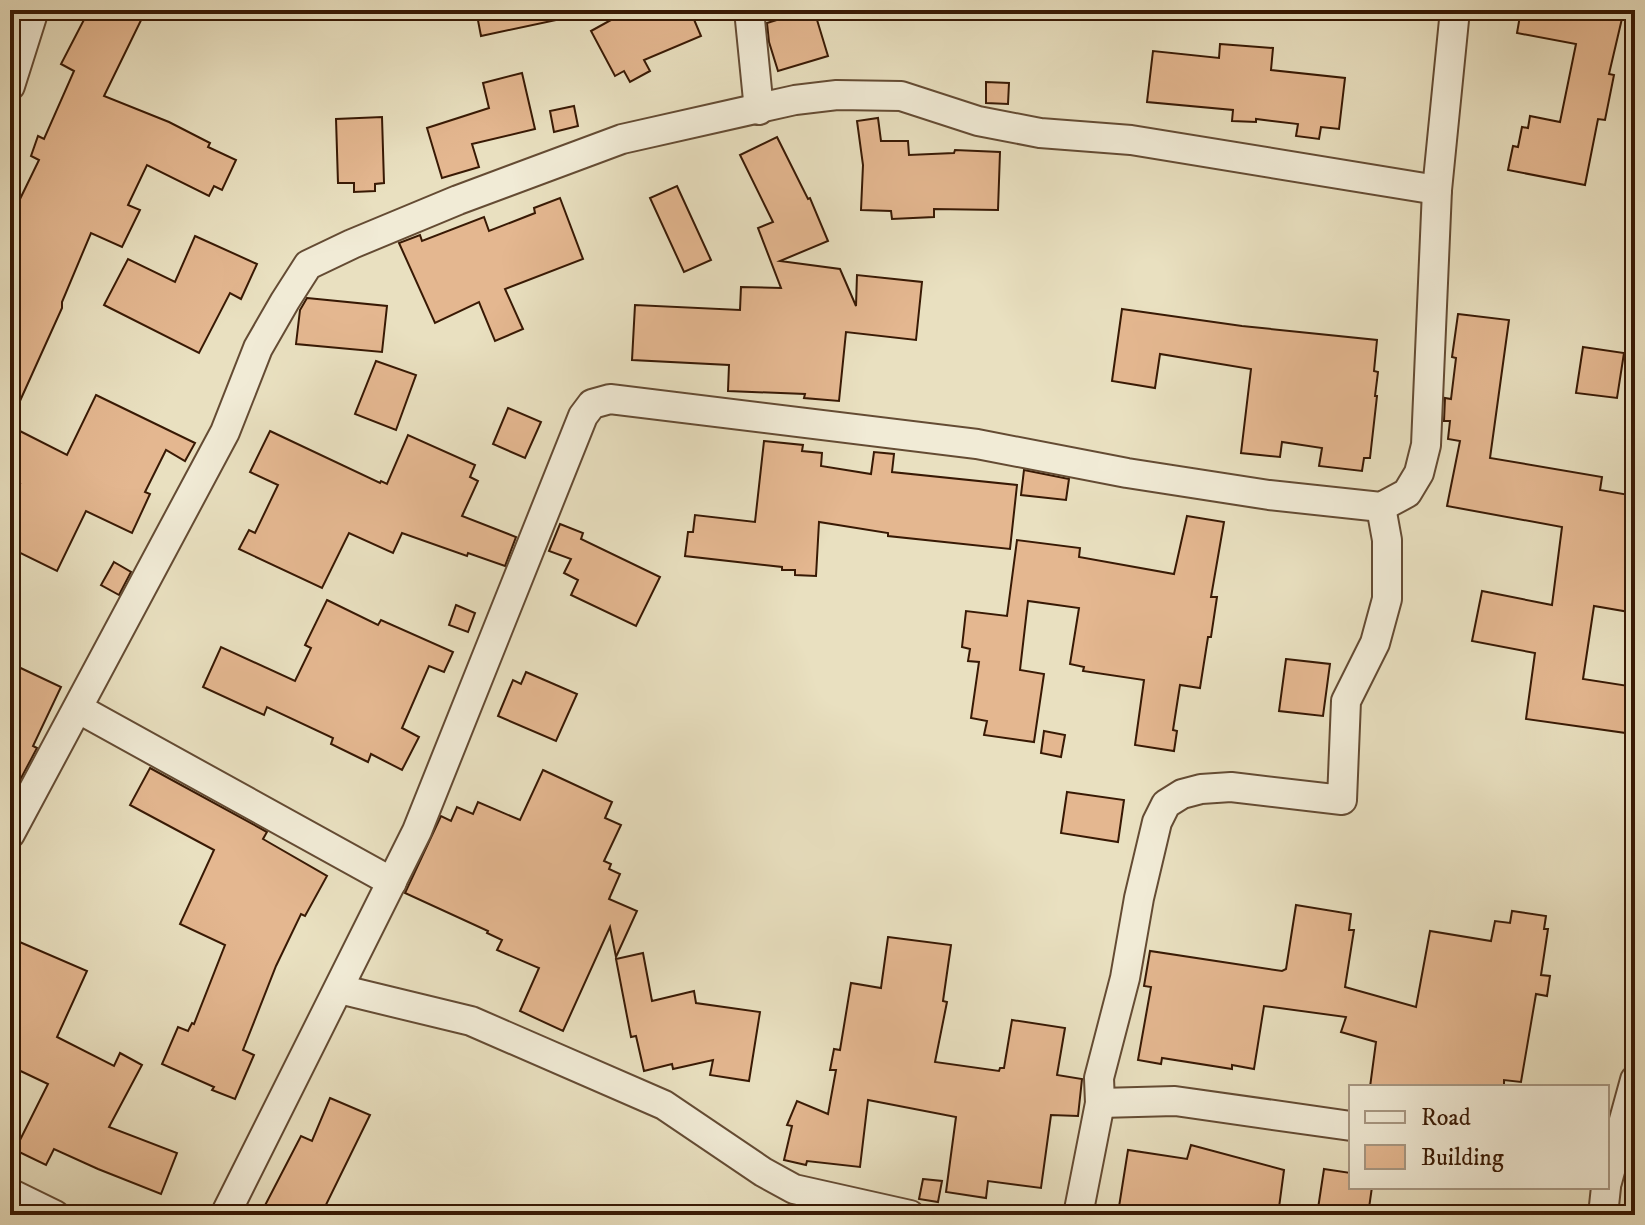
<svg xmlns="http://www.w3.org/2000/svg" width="1645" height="1225" viewBox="0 0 1645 1225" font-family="'IM FELL DW Pica',serif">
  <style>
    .building { fill: #e4b790; stroke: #381904; stroke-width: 2 }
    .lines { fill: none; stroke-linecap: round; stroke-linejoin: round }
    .street-casing { stroke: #644b33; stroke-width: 32 }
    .street { stroke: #f1ebd6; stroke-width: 28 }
  </style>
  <rect width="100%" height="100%" fill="#e9e0c0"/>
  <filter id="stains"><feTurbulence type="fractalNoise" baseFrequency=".0025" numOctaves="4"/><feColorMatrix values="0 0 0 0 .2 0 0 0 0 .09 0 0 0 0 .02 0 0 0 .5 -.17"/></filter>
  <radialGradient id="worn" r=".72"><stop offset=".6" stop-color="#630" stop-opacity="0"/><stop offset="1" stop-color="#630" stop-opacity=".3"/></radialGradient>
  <g class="building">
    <path d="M89,10H146L104,96L169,122L210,143L208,147L236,160L222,190L214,186L209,196L147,165L128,205L140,210L122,247L91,233L62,302V308L10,423V197L20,199L39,160L31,156L38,136L44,139L74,71L61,64Z"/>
    <path d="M476,10H560L561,19L481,36Z"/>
    <path d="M629,10H690L701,36L644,60L650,71L630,82L624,71L615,76L591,31Z"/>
    <path d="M809,10H814L828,56L778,71L769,42L767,23Z"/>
    <path d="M1521,10H1624L1609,74L1614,75L1605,120L1598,119L1585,185L1508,170L1513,146L1518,147L1522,127L1528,128L1530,116L1560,122L1576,44L1517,33Z"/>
    <path d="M1220,44L1273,48L1271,70L1345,78L1339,129L1321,127L1319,139L1296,136L1298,124L1256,119V122L1232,121L1233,110L1147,102L1153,51L1219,58Z"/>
    <path d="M522,73L535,129L472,144L479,167L442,178L427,128L489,108L483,83Z"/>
    <path d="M986,82L1009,83L1008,104L986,103Z"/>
    <path d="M574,106L578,126L554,132L550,111Z"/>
    <path d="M382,117L384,183L375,184V191L354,192V183H338L336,119Z"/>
    <path d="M878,118L881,141H908L909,155L954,153L955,150L1000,152L998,210L934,209V217L892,219L891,211L861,210L863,165L857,121Z"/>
    <path d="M777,137L808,199L810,198L828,241L780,261L840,269L856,306L857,275L922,282L916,340L846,332L839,401L804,398L805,394L728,391L729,365L632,360L635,305L740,310L741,287L781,288L758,228L773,222L740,155Z"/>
    <path d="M677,186L711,260L684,272L650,198Z"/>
    <path d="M560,198L583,259L505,289L523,329L495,341L479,302L435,323L399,243L420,235L422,241L484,217L489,231L535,213L534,208Z"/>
    <path d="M195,236L257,264L241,299L230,293L199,353L104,305L128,259L175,282Z"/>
    <path d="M307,298L387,306L382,352L296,344L300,310Z"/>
    <path d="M1122,309L1242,326L1377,340L1374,371L1378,372L1375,396H1377L1370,458H1364L1362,471L1319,466L1322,448L1282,442L1280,457L1241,453L1251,369L1160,354L1155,388L1112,381Z"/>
    <path d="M1458,314L1509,320L1490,458L1602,477L1600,490L1635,496V613L1594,606L1583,679L1635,687L1633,734L1526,719L1535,653L1472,641L1482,591L1552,605L1562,527L1447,506L1460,441L1448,439L1450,421H1444L1445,398L1451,399L1456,358L1452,357Z"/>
    <path d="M1583,347L1624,353L1617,398L1576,393Z"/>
    <path d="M376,361L416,375L396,430L355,414Z"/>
    <path d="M96,395L195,443L185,461L166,450L145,492L150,494L132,533L86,511L57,571L10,548V504L20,484L10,480V426L67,455Z"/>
    <path d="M508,408L541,422L525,458L493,444Z"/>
    <path d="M270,431L380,483L381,481L387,484L408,435L475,465L470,477L478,481L462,516L516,537L505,566L468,553L467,556L402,533L393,553L349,533L322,588L239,549L249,530L255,533L278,485L250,472Z"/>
    <path d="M764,441L803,445L802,451L822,453L821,466L871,474L874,452L894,454L892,472L1017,485L1010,549L888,536V533L819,522L816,576L795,575V570H782V567L685,556L688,532H693L695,515L755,522Z"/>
    <path d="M1024,470L1069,479L1066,500L1021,495Z"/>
    <path d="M1187,516L1224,522L1211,597H1217L1211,637H1208L1200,688L1180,685L1173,730L1177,731L1174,751L1135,745L1144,680L1083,671L1084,667L1070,664L1079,608L1028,601L1020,670L1044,674L1034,742L984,735L987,721L971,718L979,662L968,661L970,649L962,647L966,611L1007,616L1017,540L1080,548L1079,557L1174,574Z"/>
    <path d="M560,524L583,533L581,539L660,577L636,626L571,595L578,580L564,573L571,559L549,551Z"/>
    <path d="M114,562L131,572L119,595L101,585Z"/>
    <path d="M327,600L378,625L381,620L453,652L444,672L429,666L402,728L419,737L402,770L371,754L368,762L331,744L333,738L267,707L264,715L203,687L221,647L295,681L311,648L305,645Z"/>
    <path d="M456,605L475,613L468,632L449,625Z"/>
    <path d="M1286,659L1330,664L1323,716L1279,711Z"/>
    <path d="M10,663L61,687L33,746L37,748L19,782L10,778Z"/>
    <path d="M526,672L577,694L556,741L498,716L513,680L521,684Z"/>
    <path d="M1044,731L1065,735L1061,757L1041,753Z"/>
    <path d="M150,768L267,832L263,839L327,876L305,916L301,914L276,966L243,1050L254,1055L235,1099L212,1090L214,1087L162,1064L178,1027L188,1031L192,1023L194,1024L225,945L180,924L214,850L130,805Z"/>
    <path d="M543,770L612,802L605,818L621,825L604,861L611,864L609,869L620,874L609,899L637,911L616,957L610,927L563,1031L520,1011L539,968L497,950L502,940L487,933L488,931L405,893L441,816L451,821L457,807L473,814L478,802L520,820Z"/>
    <path d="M1067,792L1124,800L1118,842L1061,833Z"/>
    <path d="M1296,905L1351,914L1349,930H1354L1345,987L1416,1007L1430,931L1491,941L1495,921L1510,923L1512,911L1546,916L1544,929H1548L1541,975L1550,976L1547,996L1536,994L1521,1082L1504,1080V1087H1370L1376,1042L1341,1032L1346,1017L1264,1006L1254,1069L1232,1065V1069L1162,1058L1161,1064L1138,1060L1151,987L1144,986L1150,951L1282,971L1286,969Z"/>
    <path d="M888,937L951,945L943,1001L947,1002L935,1062L999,1071L1000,1068H1004L1012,1020L1065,1028L1057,1075L1082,1079L1078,1116L1051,1115L1041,1188L988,1181L986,1198L946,1192L956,1117L868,1100L860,1167L807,1161L806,1165L784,1160L792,1126L787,1125L797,1101L828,1114L836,1070H830L834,1049L840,1050L851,983L881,988Z"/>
    <path d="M15,940L87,971L57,1037L114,1066L120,1053L142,1065L109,1127L177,1153L161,1194L98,1169L54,1149L46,1165L15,1150L48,1084L10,1066V950Z"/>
    <path d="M643,953L652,1001L694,991L696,1003L760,1012L749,1081L710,1075L713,1060L673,1069L672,1064L644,1071L636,1036L631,1037L616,959Z"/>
    <path d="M330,1098L370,1115L321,1215H260L301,1136L312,1141Z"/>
    <path d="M1191,1145L1284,1170L1278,1215L1118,1213L1128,1150L1187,1159Z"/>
    <path d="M1324,1169L1351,1173V1187H1372L1368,1215H1317Z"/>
    <path d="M923,1179L942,1181L938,1202L919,1199Z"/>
  </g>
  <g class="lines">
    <defs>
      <g id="street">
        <path d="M749,10L759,110"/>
        <path d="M10,86L34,10"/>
        <path d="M79,709L392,882"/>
        <path d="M10,834L225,432L258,348L285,301L308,265L352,244L458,200L622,139L795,100L837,95L901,96L978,121L1040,133L1131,140L1437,190"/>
        <path d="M339,989L471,1021L664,1105L763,1172L794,1189L910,1215"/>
        <path d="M1100,1103L1175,1101L1351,1126"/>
        <path d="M1607,1182L1635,1080"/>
        <path d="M10,1193L55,1215"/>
        <path d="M225,1215L417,831L583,416L592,404L610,399L977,444L1127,473L1269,495L1381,507L1407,493L1419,473L1426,445L1437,190L1455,10"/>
        <path d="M1078,1215L1100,1103L1099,1078L1125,978L1139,898L1157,822L1166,804L1182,794L1201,789L1231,787L1342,800L1346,701L1375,643L1387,599V540L1381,507"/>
        <path d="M1603,1215L1606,1187"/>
      </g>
    </defs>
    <use href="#street" class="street-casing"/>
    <use href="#street" class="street"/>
  </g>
  <rect width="1645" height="1225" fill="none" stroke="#e9e0c0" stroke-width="40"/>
  <rect x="12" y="12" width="1621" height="1201" fill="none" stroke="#381904" stroke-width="4"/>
  <rect x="20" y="20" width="1605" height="1185" fill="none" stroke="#381904" stroke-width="2"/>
  <rect x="1349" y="1085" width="260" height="104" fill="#f1ebd6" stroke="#a79782" stroke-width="2"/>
  <rect x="1365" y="1111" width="40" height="12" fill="#f1ebd6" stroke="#a79782" stroke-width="2"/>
  <text x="1421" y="1125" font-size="24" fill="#381904">Road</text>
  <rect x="1365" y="1145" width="40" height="24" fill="#e4b790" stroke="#a79782" stroke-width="2"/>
  <text x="1421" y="1165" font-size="24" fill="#381904">Building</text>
  <rect width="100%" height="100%" filter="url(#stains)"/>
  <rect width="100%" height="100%" fill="url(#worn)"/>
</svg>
